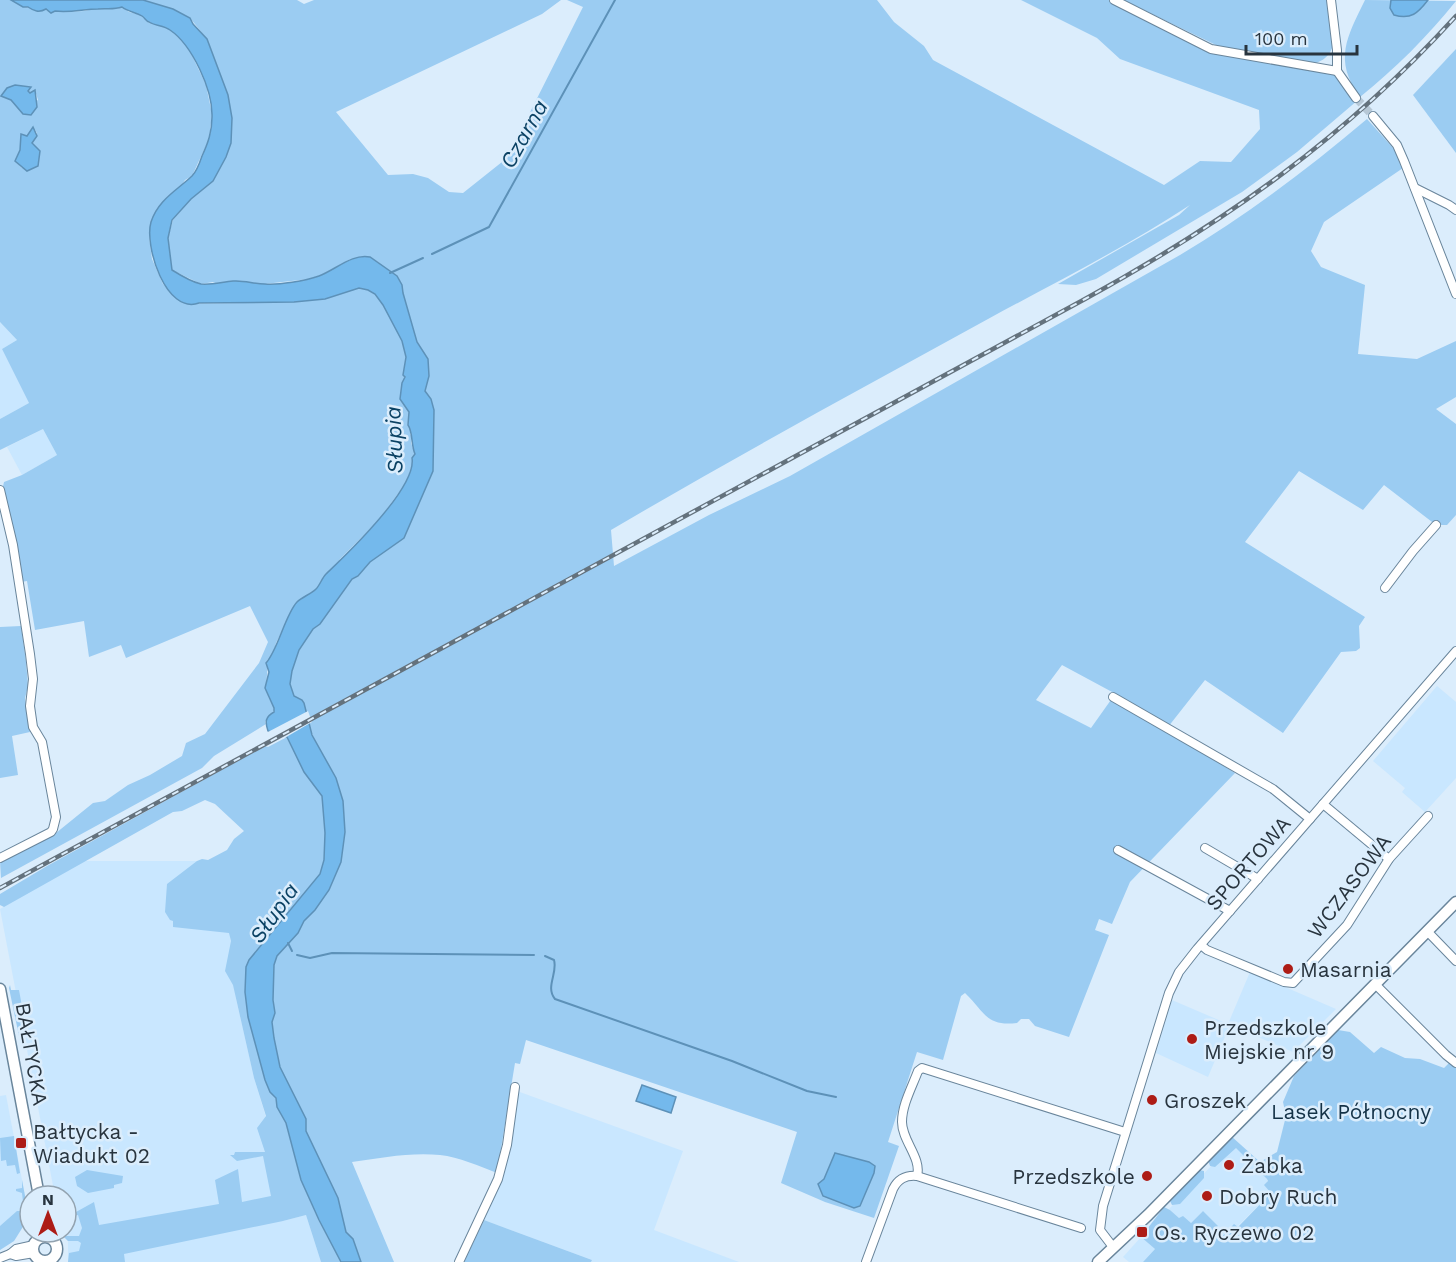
<svg xmlns="http://www.w3.org/2000/svg" width="1456" height="1262" viewBox="0 0 1456 1262" font-family="'Work Sans',sans-serif">
  <style>
    .built { fill: #c9e7ff }
    .green { fill: #9bccf2; fill-rule: evenodd }
    .water { fill: #74b9ec; stroke: #5d91b8; stroke-width: 1.5 }
    .pier { fill: #dbedfc }
    .lines { fill: none; stroke-linecap: round; stroke-linejoin: round }
    .stream { stroke: #5d91b8; stroke-width: 2 }
    .minor-tunnel { stroke: #b7c8d6; stroke-width: 8; stroke-dasharray: 8 4; stroke-linecap: butt }
    .minor-casing { stroke: #69859b; stroke-width: 10 }
    .secondary-casing { stroke: #69859b; stroke-width: 13 }
    .minor { stroke: #fff; stroke-width: 8 }
    .secondary { stroke: #fff; stroke-width: 10 }
    .rail-casing { stroke: #64727d; stroke-width: 4.5 }
    .rail { stroke: #dbedfc; stroke-width: 2; stroke-dasharray: 7; stroke-linecap: butt }
    .poi-dot { fill: #ad1c16; stroke: #dbedfc; stroke-width: 2 }
    .labels { text-anchor: middle; dominant-baseline: central; stroke-width: 5; stroke-linejoin: round; paint-order: stroke }
    .street-label { font-size: 21px; fill: #28343e; stroke: #dbedfc }
    .poi-label { font-size: 21px; fill: #28343e; stroke: #dbedfc; text-anchor: start }
    .park-label { font-size: 21px; fill: #143247; stroke: #dbedfc }
    .water-label { font-size: 22px; font-style: italic; fill: #0b4264; stroke: #dbedfc }
  </style>
  <rect width="100%" height="100%" fill="#dbedfc"/>
  <g class="built">
    <path d="M0,322L17,340L2,349L29,403L0,419Z"/>
    <path d="M43,429L57,455L22,475L7,447Z"/>
    <path d="M1437,686L1456,702V778L1425,812L1402,792L1405,788L1373,761Z"/>
    <path d="M83,861H197L200,867L224,863L236,998L254,1078L265,1114L283,1221L306,1215L321,1262H68V1241L62,1232H66V1196H55L0,909Z"/>
    <path d="M1250,972L1336,1009L1293,1052L1230,1025L1208,1077L1156,1053L1172,1000L1228,1024Z"/>
    <path d="M517,1091L683,1151L654,1230L739,1262H591L592,1260L484,1220L503,1175Z"/>
    <path d="M6,1095L29,1217L14,1241L0,1250V1096Z"/>
    <path d="M1233,1144L1267,1179L1271,1193L1237,1227L1234,1225L1219,1240L1211,1232L1203,1211L1191,1223L1179,1218L1169,1209Z"/>
    <path d="M1141,1237L1155,1249L1143,1262H1129L1123,1257Z"/>
  </g>
  <g class="green">
    <path d="M0,0H11L23,7L61,12L85,11L97,8L116,9L122,7L129,12L141,15L149,23L161,25L171,30L189,49L206,85L212,114L209,139L192,176L185,180L181,186L167,197L149,237L152,259L163,284L180,301L195,304L295,302L325,299L358,288L368,290L375,294L383,305L402,341L406,357L403,375L405,377L400,399L409,412C407,420 411,426 410,434L412,437L411,443L415,454L407,481L379,520L340,559L335,568L327,573L317,588L296,603L276,643L272,658L267,660C269,672 264,683 268,695C269,700 274,704 274,709C274,714 268,718 265,722L266,724L214,756L202,768L1,878L0,861L56,833L93,803L105,801L128,785L150,775L182,756L186,743L205,734L259,663L268,642L250,606L126,658L121,645L89,657L84,621L35,630L27,581L21,582L2,491L4,482L22,475L57,455L43,429L0,450V419L29,403L2,349L17,340L0,322ZM15,85L31,87L28,91L30,93L35,90L38,100L21,109L11,100L1,96L8,88ZM35,130L37,133L32,143L40,151L38,158L22,168L15,161L20,150L21,135L27,136Z"/>
    <path d="M143,0H297L304,4L314,0H561L542,14L336,112L388,175L413,174L428,178L449,192L463,193L507,158L583,7L567,0H877L894,22L924,46L933,60L1164,185L1200,161L1231,162L1260,129L1259,110L1120,59L1097,38L1021,0H1111L1211,49L1337,71L1358,100L1297,152L1242,192L1096,279L1076,285L1058,284L1179,215L1190,205C1126,247 1056,282 988,319C862,388 735,457 611,530L614,566L709,515L790,476L1180,255C1247,215 1308,169 1367,119L1394,149L1403,168L1324,222L1311,251L1321,267L1365,285L1358,354L1417,359L1456,341V397L1436,409L1456,424V515L1447,525H1436L1384,485L1363,510L1299,471L1245,542L1365,617L1359,626L1360,648L1356,651L1341,652L1283,733L1205,680L1168,727L1127,700L1062,665L1036,700L1091,728L1113,697L1235,773L1130,882L1112,924L1099,919L1095,930L1109,935L1069,1037L1035,1026L1029,1019H1021L1017,1023C986,1027 984,1011 965,993L961,996L943,1060L917,1052L888,1142L899,1146L874,1218L825,1202L781,1183L797,1132L526,1040L520,1064L515,1063L497,1173C479,1166 459,1157 440,1155C411,1152 380,1158 352,1162L394,1262H361L353,1239L346,1232L338,1198L306,1131V1119L280,1067L274,1038L272,1022L275,1013L273,1000L274,965L277,956L298,933L304,921L315,910L329,890L341,862L345,832L343,801L336,778L322,755L294,696L290,684L292,671L299,650L313,629L320,624L352,579L358,576L370,562L404,538L433,471L434,410L431,399L425,392L428,359L417,342L403,293L402,285L397,276L385,268L378,262L364,256L351,259L321,275L309,279L264,284L233,281L218,284L213,282L201,284L172,270L168,238L173,220L191,199L213,181L226,157L232,118L228,95L207,39L190,18L173,9Z"/>
    <path d="M1123,0H1329C1333,22 1343,54 1316,63L1218,46Z"/>
    <path d="M1365,0L1456,1C1428,36 1395,69 1360,97C1333,60 1347,37 1365,0Z"/>
    <path d="M1456,49V153L1413,95Z"/>
    <path d="M21,626L26,661L28,686L25,698L30,732L12,736L18,775L0,778V627Z"/>
    <path d="M287,737L304,772L322,796L325,833L324,860L320,874L249,960L245,992L248,1017L265,1080L270,1092L276,1098L277,1107L286,1123L301,1180L319,1221L341,1262H321L306,1215L283,1221L124,1254L125,1262H68L69,1253L79,1251L81,1243L78,1241H68L63,1236H79L82,1228L78,1215L67,1217L94,1202L99,1225L219,1204L215,1180L238,1169L242,1202L271,1196L263,1156L237,1161L230,1155H234L235,1152H265L257,1128L266,1116L254,1078L233,985L225,971L231,941L229,933L173,927V921L170,920L165,912L167,884L197,861L202,859L208,860L227,850L234,839L244,831L215,804L205,800L182,811L173,812L4,907L0,905V894L47,866L265,746L268,747Z"/>
    <path d="M10,985L11,990H19L27,1034L19,1035L20,1041L9,988Z"/>
    <path d="M1338,1030L1350,1032L1374,1053L1381,1047L1405,1058L1420,1059L1444,1068L1449,1063L1456,1067V1262H1143L1155,1249L1141,1237L1164,1207L1170,1210L1179,1218L1183,1216L1191,1223L1203,1211L1218,1226L1212,1232L1219,1240L1234,1224L1238,1227L1271,1193L1264,1185L1268,1181L1267,1179L1236,1148L1215,1167L1210,1166L1208,1160L1231,1136L1260,1162L1277,1152L1286,1116L1283,1102L1294,1076Z"/>
    <path d="M14,1136L20,1173L17,1174L15,1165L7,1166L6,1160L1,1161L0,1138Z"/>
    <path d="M87,1170L123,1176L122,1183L114,1185V1188L88,1193L77,1186L75,1177Z"/>
    <path d="M1199,1170L1204,1171V1178L1180,1204L1172,1205L1169,1199Z"/>
    <path d="M22,1180L29,1217L14,1241L0,1250V1226L17,1211H24L22,1193L16,1191V1189L22,1188Z"/>
    <path d="M484,1220L592,1260L591,1262H464Z"/>
  </g>
  <g class="water">
    <path d="M11,0H143L173,9L190,18L193,24L207,39L228,95L232,118L231,143L226,157L213,181L191,199L172,220L168,238L172,270C180,275 192,282 201,284C212,285 222,282 233,281C244,280 254,284 265,284C279,285 305,281 319,276C335,270 353,253 370,257L397,276L402,285L403,293L417,342L428,359L429,376L425,391L431,399L434,410L433,471L404,538L370,562L358,576L352,579L320,624L313,629L299,650L292,671L290,684L294,696L302,700L304,703L312,735L336,778L343,801L345,832L341,862L329,890L315,910L304,921L298,933L277,956L274,965L273,1000L275,1013L272,1022L274,1038L280,1067L306,1119V1131L338,1198L346,1232L353,1239L361,1262H341L319,1220L301,1180L286,1123L277,1107L276,1098L270,1092L265,1080L248,1017L245,992L246,967L249,960L320,874L324,860L325,833L322,796L304,772L287,737L268,731C265,722 265,717 274,712V708L265,688L269,672L266,663C278,650 285,615 297,602C302,597 311,594 316,589C320,585 322,578 326,574C347,554 417,488 412,458L415,454C411,445 413,432 408,425L409,412L400,399L402,383L405,377L403,375L406,357L402,341L383,305L375,294L368,290L359,288L325,299L294,302L199,303C166,315 144,246 151,222C158,200 176,191 192,176C196,172 200,162 202,156C208,143 212,132 212,117C213,90 192,45 170,30C164,25 155,26 149,22C146,21 145,18 142,16C136,12 128,12 122,7C113,10 106,8 98,9C84,9 70,13 55,11L51,13L46,9C39,13 34,11 28,7H23Z"/>
    <path d="M1391,0H1428C1418,13 1411,20 1394,15L1390,8Z"/>
    <path d="M15,85L31,87L28,91L30,93L35,90L37,107L31,115L23,114L11,100L1,96L7,88Z"/>
    <path d="M33,127L37,136L32,143L40,151L38,166L27,171L15,161L20,150L21,134L27,136Z"/>
    <path d="M642,1085L676,1097L671,1113L636,1101Z"/>
    <path d="M835,1153L869,1162L875,1166L874,1173L860,1206L854,1208L823,1196L818,1184L824,1179Z"/>
  </g>
  <path class="pier" d="M308,711L312,722L288,736L283,739L266,733Z"/>
  <g class="lines">
    <g class="stream">
      <path d="M432,254L489,227L615,0"/>
      <path d="M390,273L423,258"/>
      <path d="M288,943L292,951"/>
      <path d="M297,955L310,958L332,953L534,955"/>
      <path d="M545,956L554,960C558,973 545,987 555,999L732,1061L807,1091L836,1097"/>
    </g>
    <path class="minor-tunnel" d="M1356,98L1373,116"/>
    <defs>
      <g id="minor">
        <path d="M1114,0L1211,49L1337,71"/>
        <path d="M1331,0L1337,50V71L1356,98"/>
        <path d="M1373,116L1397,145L1404,161L1456,294"/>
        <path d="M1415,188L1449,205L1456,210"/>
        <path d="M0,490L13,545L30,654L33,679L30,706L33,727L42,742L56,817L53,829L51,832L0,858"/>
        <path d="M1385,588L1413,551L1436,525"/>
        <path d="M1113,697L1273,789L1310,819"/>
        <path d="M1323,804L1389,859"/>
        <path d="M1205,848L1258,879"/>
        <path d="M1118,850L1230,911"/>
        <path d="M1427,931L1456,961"/>
        <path d="M1201,945L1207,950L1284,982L1293,983L1347,925L1389,859L1428,816"/>
        <path d="M1375,984L1446,1055L1456,1063"/>
        <path d="M917,1176C922,1158 902,1141 902,1122C902,1105 912,1087 918,1071L922,1068L1125,1132"/>
        <path d="M34,1245L16,1249L10,1254L16,1256L34,1253"/>
        <path d="M1113,1247L1100,1230L1103,1206L1169,993L1179,972L1197,949L1456,651"/>
        <path d="M0,1258L10,1254"/>
        <path d="M459,1262L498,1179L507,1145L515,1087"/>
        <path d="M866,1262L893,1189C898,1179 905,1175 917,1176L1081,1228"/>
      </g>
      <g id="secondary">
        <path d="M0,989L39,1196"/>
        <circle cx="45" cy="1249" r="12"/>
        <path d="M1098,1262L1148,1215L1456,902"/>
      </g>
    </defs>
    <use href="#minor" class="minor-casing"/>
    <use href="#secondary" class="secondary-casing"/>
    <use href="#minor" class="minor"/>
    <use href="#secondary" class="secondary"/>
    <defs>
      <path id="rail" d="M0,888L1085,299C1227,221 1346,137 1456,16"/>
    </defs>
    <use href="#rail" class="rail-casing"/>
    <use href="#rail" class="rail"/>
  </g>
  <g class="poi-dot">
    <circle cx="1288" cy="969" r="6"/>
    <circle cx="1192" cy="1039" r="6"/>
    <circle cx="1152" cy="1100" r="6"/>
    <rect x="15" y="1137" width="12" height="12" rx="3"/>
    <circle cx="1229" cy="1165" r="6"/>
    <circle cx="1147" cy="1176" r="6"/>
    <circle cx="1207" cy="1196" r="6"/>
    <rect x="1136" y="1226" width="12" height="12" rx="3"/>
  </g>
  <g class="labels">
    <g class="street-label">
      <text transform="translate(1248 863) rotate(-49)">SPORTOWA</text>
      <text transform="translate(1349 886) rotate(-53)">WCZASOWA</text>
      <text transform="translate(32 1054) rotate(80)">BAŁTYCKA</text>
    </g>
    <g class="poi-label">
      <text x="1300" y="969">Masarnia</text>
      <text x="1204" y="1027">Przedszkole<tspan x="1204" dy="24">Miejskie nr 9</tspan></text>
      <text x="1164" y="1100">Groszek</text>
      <text x="33" y="1131">Bałtycka -<tspan x="33" dy="24">Wiadukt 02</tspan></text>
      <text x="1241" y="1165">Żabka</text>
      <text x="1135" y="1176" text-anchor="end">Przedszkole</text>
      <text x="1219" y="1196">Dobry Ruch</text>
      <text x="1154" y="1232">Os. Ryczewo 02</text>
    </g>
    <g class="park-label">
      <text x="1351" y="1111">Lasek Północny</text>
    </g>
    <g class="water-label">
      <text transform="translate(524 134) rotate(-61)">Czarna</text>
      <text transform="translate(394 440) rotate(-92)">Słupia</text>
      <text transform="translate(274 913) rotate(-55)">Słupia</text>
    </g>
  </g>
  <g transform="translate(48 1214)"><circle r="28" fill="#dbedfc" stroke="#93a3b0" stroke-width="1.5"/>
  <path d="M0-4.5L10 22L0 15L-10 22Z" fill="#ad1c16"/>
  <text y="-9" font-size="16" font-weight="bold" text-anchor="middle" fill="#28343e">N</text>
  </g>
  <path d="M1246 45v9h111v-9" fill="none" stroke="#28343e" stroke-width="3"/>
  <text x="1255" y="45" font-size="18" fill="#28343e" stroke="#dbedfc" stroke-width="4.5" paint-order="stroke">100 m</text>
</svg>
